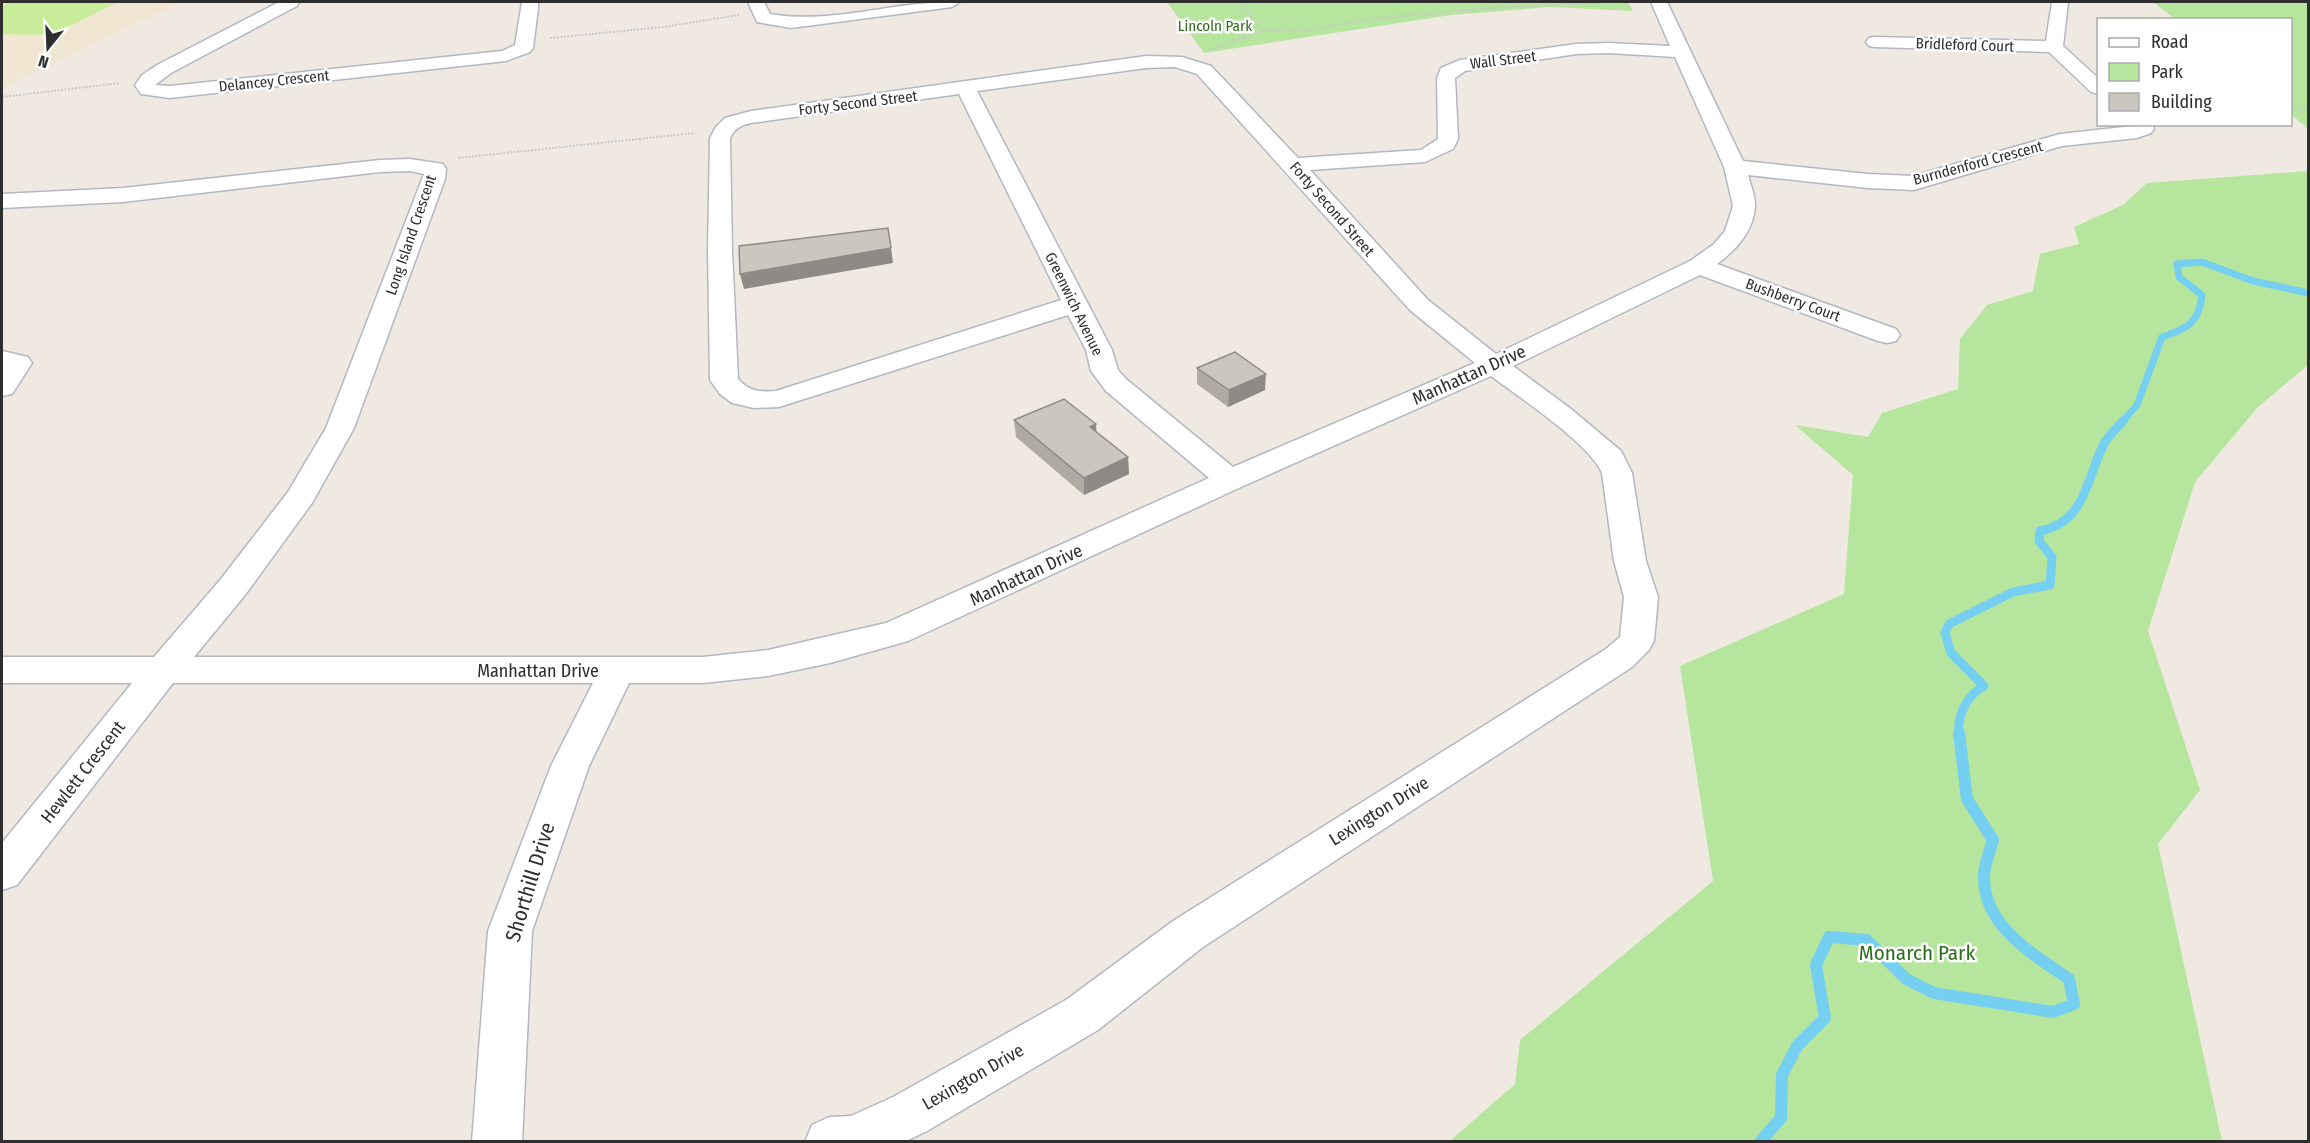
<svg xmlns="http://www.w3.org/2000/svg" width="2310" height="1143" viewBox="0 0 2310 1143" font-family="'Fira Sans Condensed',sans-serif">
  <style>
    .education { fill: #f0e6d1 }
    .green { fill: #b6e59e }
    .pitch { fill: #c9ec9a }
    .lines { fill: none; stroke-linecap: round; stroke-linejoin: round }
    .stream-far2 { stroke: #75cff0; stroke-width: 7 }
    .stream-far1 { stroke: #75cff0; stroke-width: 9 }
    .stream { stroke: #75cff0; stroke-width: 12 }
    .minor-casing { stroke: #b4b7c1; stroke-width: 3 }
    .path { stroke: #c9c9c9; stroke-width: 2; stroke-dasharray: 2 1.5; stroke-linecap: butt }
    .minor { fill: #fff; fill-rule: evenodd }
    .wall { fill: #afaba4 }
    .shaded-wall { fill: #8e8b86 }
    .building { fill: #cbc7bf; stroke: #8e8b86; stroke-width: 1.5 }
    .labels { text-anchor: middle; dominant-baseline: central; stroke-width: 5; stroke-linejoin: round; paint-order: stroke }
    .far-park-label { font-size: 15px; fill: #2c6e1b; stroke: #fff }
    .far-street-label { font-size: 15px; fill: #2e2e2e; stroke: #fff }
    .street-label { font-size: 18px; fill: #2e2e2e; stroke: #fff }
    .near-street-label { font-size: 21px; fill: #2e2e2e; stroke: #fff }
    .near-park-label { font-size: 21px; fill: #2c6e1b; stroke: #fff }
  </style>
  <rect width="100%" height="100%" fill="#efe9e1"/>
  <path class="education" d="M2,2H180L2,89Z"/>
  <g class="green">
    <path d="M1167,2H1628L1633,11L1549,7L1451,15L1204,53Z"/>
    <path d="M2153,2H2308V129L2291,114L2290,20L2175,19Z"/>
    <path d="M2308,171V365L2258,407L2195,482L2148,631L2200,790L2158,844L2222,1141H1450L1515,1084L1520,1040L1713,881L1680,666L1844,594L1853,475L1795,425L1868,437L1882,413L1958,389L1960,339L1987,305L2033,291L2040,254L2079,244L2074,227L2123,205L2147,183Z"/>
  </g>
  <path class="pitch" d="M2,2H118L52,35L2,34Z"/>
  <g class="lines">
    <path class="stream-far2" d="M2122,422L2137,405L2162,337C2187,328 2199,324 2202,295L2179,277L2177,264L2202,262L2253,281L2308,293"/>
    <path class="stream-far1" d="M1959,734C1957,715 1967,695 1984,686L1951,653L1945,633L1949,624L2013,592L2050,585L2052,557L2039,541L2040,531C2087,522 2086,477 2105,442C2110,434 2118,427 2124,420"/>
    <path class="stream" d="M1760,1142L1781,1118L1782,1075L1797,1046L1825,1018L1816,965L1829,937L1867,940L1906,979L1934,993L2053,1012L2074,1004L2069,979C2033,954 1983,926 1984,876C1984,864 1990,852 1993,840L1967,799L1959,733"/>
    <defs>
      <g id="minor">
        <path d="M279,2H299L297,6L171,73L155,85L170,86L502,51L515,45L522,2H538V8L533,48L530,52L506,61L170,98L141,94L135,85L142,75L157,65Z"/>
        <path d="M748,2H764L770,14C831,25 897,0 960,2L952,7L791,28L757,22Z"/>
        <path d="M1651,2H1667L1743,161L1868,174L1913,176L2060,134L2133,126L2132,124H2152L2154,129L2151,133L2137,138L2062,146L1914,190L1868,188L1748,175C1750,184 1756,197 1755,207C1753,232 1736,250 1717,264L1896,329L1900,335L1896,341L1887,343L1878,341L1700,275L1513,366L1571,409L1621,451L1632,473L1646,561L1658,597L1654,641L1649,650L1632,667L1203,947L1098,1030L927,1131L904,1142H805L812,1125L829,1117L851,1116L893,1097L1066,1000L1173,921L1606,649L1620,637L1624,597L1614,561L1602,473C1590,444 1519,397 1491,376L1241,487L908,641L830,663L768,676L703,683H629L589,766L532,931L522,1142H472L488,931L551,766L593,683H173L17,885L2,890V843L132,683H2V657H154L221,579L288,492L326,428L424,174L410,171L380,172L123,202L2,208V194L123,188L380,160L410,159L443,164L446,169L445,179L354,428L312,503L245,595L194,657H703L768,650L886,623L1209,478L1106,391L1091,371L1086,350L1068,315L779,407L754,408L732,403L720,394L710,380L708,250L710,138L716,127L725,118L751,111L1146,56L1182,57L1211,66L1298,158L1421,150L1438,139L1437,78L1441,68L1460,60L1576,44L1609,43L1670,46ZM1609,53L1675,57L1724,167L1733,206L1725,231L1714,244L1690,261L1496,354L1428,300L1310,170L1425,162L1453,149L1458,139L1455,78L1465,71L1576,54ZM1175,67L1197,74L1410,310L1475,363L1233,467L1126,379L1118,370L1112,350L977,91L1146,68ZM959,94L1061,300L776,391C760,392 750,392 738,379L732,250L730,138C734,129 741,125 751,123Z"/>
        <path d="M2052,2H2068L2063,46L2098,78V94L2091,92L2049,52L1875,47L1869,46L1866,42L1869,38L1875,37L2046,41Z"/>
        <path d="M2,351L28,357L32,363L12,394L2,396Z"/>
      </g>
    </defs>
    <use href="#minor" class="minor-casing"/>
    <g class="path">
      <path d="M1240,2L1262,31H1302L1370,19L1489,8L1609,2"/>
      <path d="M550,38L663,27L739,15"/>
      <path d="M1212,49L1262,31"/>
      <path d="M2,97L120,83"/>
      <path d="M2290,107L2308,110"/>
      <path d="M458,158L695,133"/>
    </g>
    <use href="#minor" class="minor"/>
  </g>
  <g class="wall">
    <path d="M1197,368L1265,390L1228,407L1197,384Z"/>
    <path d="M1014,420L1097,432L1128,457L1129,474L1084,495L1016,437Z"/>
  </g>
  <g class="shaded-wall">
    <path d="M891,248L893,263L744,289L740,274Z"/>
    <path d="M1266,374L1265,390L1228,407L1229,390Z"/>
    <path d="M1096,424L1097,441L1090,427Z"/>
    <path d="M1128,457L1129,474L1084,495V478Z"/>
  </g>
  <g class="building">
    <path d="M888,228L891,248L740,274L739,246Z"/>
    <path d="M1235,352L1266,374L1229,390L1197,368Z"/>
    <path d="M1064,399L1096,424L1090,427L1128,457L1084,478L1014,420Z"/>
  </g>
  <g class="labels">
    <g class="far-park-label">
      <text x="1215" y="26">Lincoln Park</text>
    </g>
    <g class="far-street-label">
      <text transform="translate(1965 45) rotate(2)">Bridleford Court</text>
      <text transform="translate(1503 60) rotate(-7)">Wall Street</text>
      <text transform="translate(274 81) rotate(-6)">Delancey Crescent</text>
      <text transform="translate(858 103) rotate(-7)">Forty Second Street</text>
      <text transform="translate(1978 163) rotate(-15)">Burndenford Crescent</text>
      <text transform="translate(1332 209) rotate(49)">Forty Second Street</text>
      <text transform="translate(411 235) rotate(-71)">Long Island Crescent</text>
      <text transform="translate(1793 300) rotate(20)">Bushberry Court</text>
      <text transform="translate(1074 304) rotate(64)">Greenwich Avenue</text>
    </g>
    <g class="street-label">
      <text transform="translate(1469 375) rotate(-24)">Manhattan Drive</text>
      <text transform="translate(1026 575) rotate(-25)">Manhattan Drive</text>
      <text x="538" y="671">Manhattan Drive</text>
      <text transform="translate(83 772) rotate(-52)">Hewlett Crescent</text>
      <text transform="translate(1379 811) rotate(-32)">Lexington Drive</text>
      <text transform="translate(973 1077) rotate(-30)">Lexington Drive</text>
    </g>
    <g class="near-street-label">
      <text transform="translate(530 882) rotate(-73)">Shorthill Drive</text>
    </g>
    <g class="near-park-label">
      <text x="1917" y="953">Monarch Park</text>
    </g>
  </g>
  <rect width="2310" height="1143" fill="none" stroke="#2e2e2e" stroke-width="6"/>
  <rect x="2097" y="18" width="195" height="108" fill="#ffffff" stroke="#ababab" stroke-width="1.5"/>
  <rect x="2109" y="38" width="30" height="9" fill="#ffffff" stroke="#ababab" stroke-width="1.5"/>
  <text x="2151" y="48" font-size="18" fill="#2e2e2e">Road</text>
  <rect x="2109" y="63" width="30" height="18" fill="#b6e59e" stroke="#ababab" stroke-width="1.5"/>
  <text x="2151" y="78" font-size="18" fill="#2e2e2e">Park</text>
  <rect x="2109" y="93" width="30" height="18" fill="#cbc7bf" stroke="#ababab" stroke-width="1.5"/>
  <text x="2151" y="108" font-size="18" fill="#2e2e2e">Building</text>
  <g transform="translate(48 48) rotate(198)" stroke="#ffffff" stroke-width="4.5" paint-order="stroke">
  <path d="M0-4.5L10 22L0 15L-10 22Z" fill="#2e2e2e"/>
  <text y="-9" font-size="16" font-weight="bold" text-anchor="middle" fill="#2e2e2e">N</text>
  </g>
</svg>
